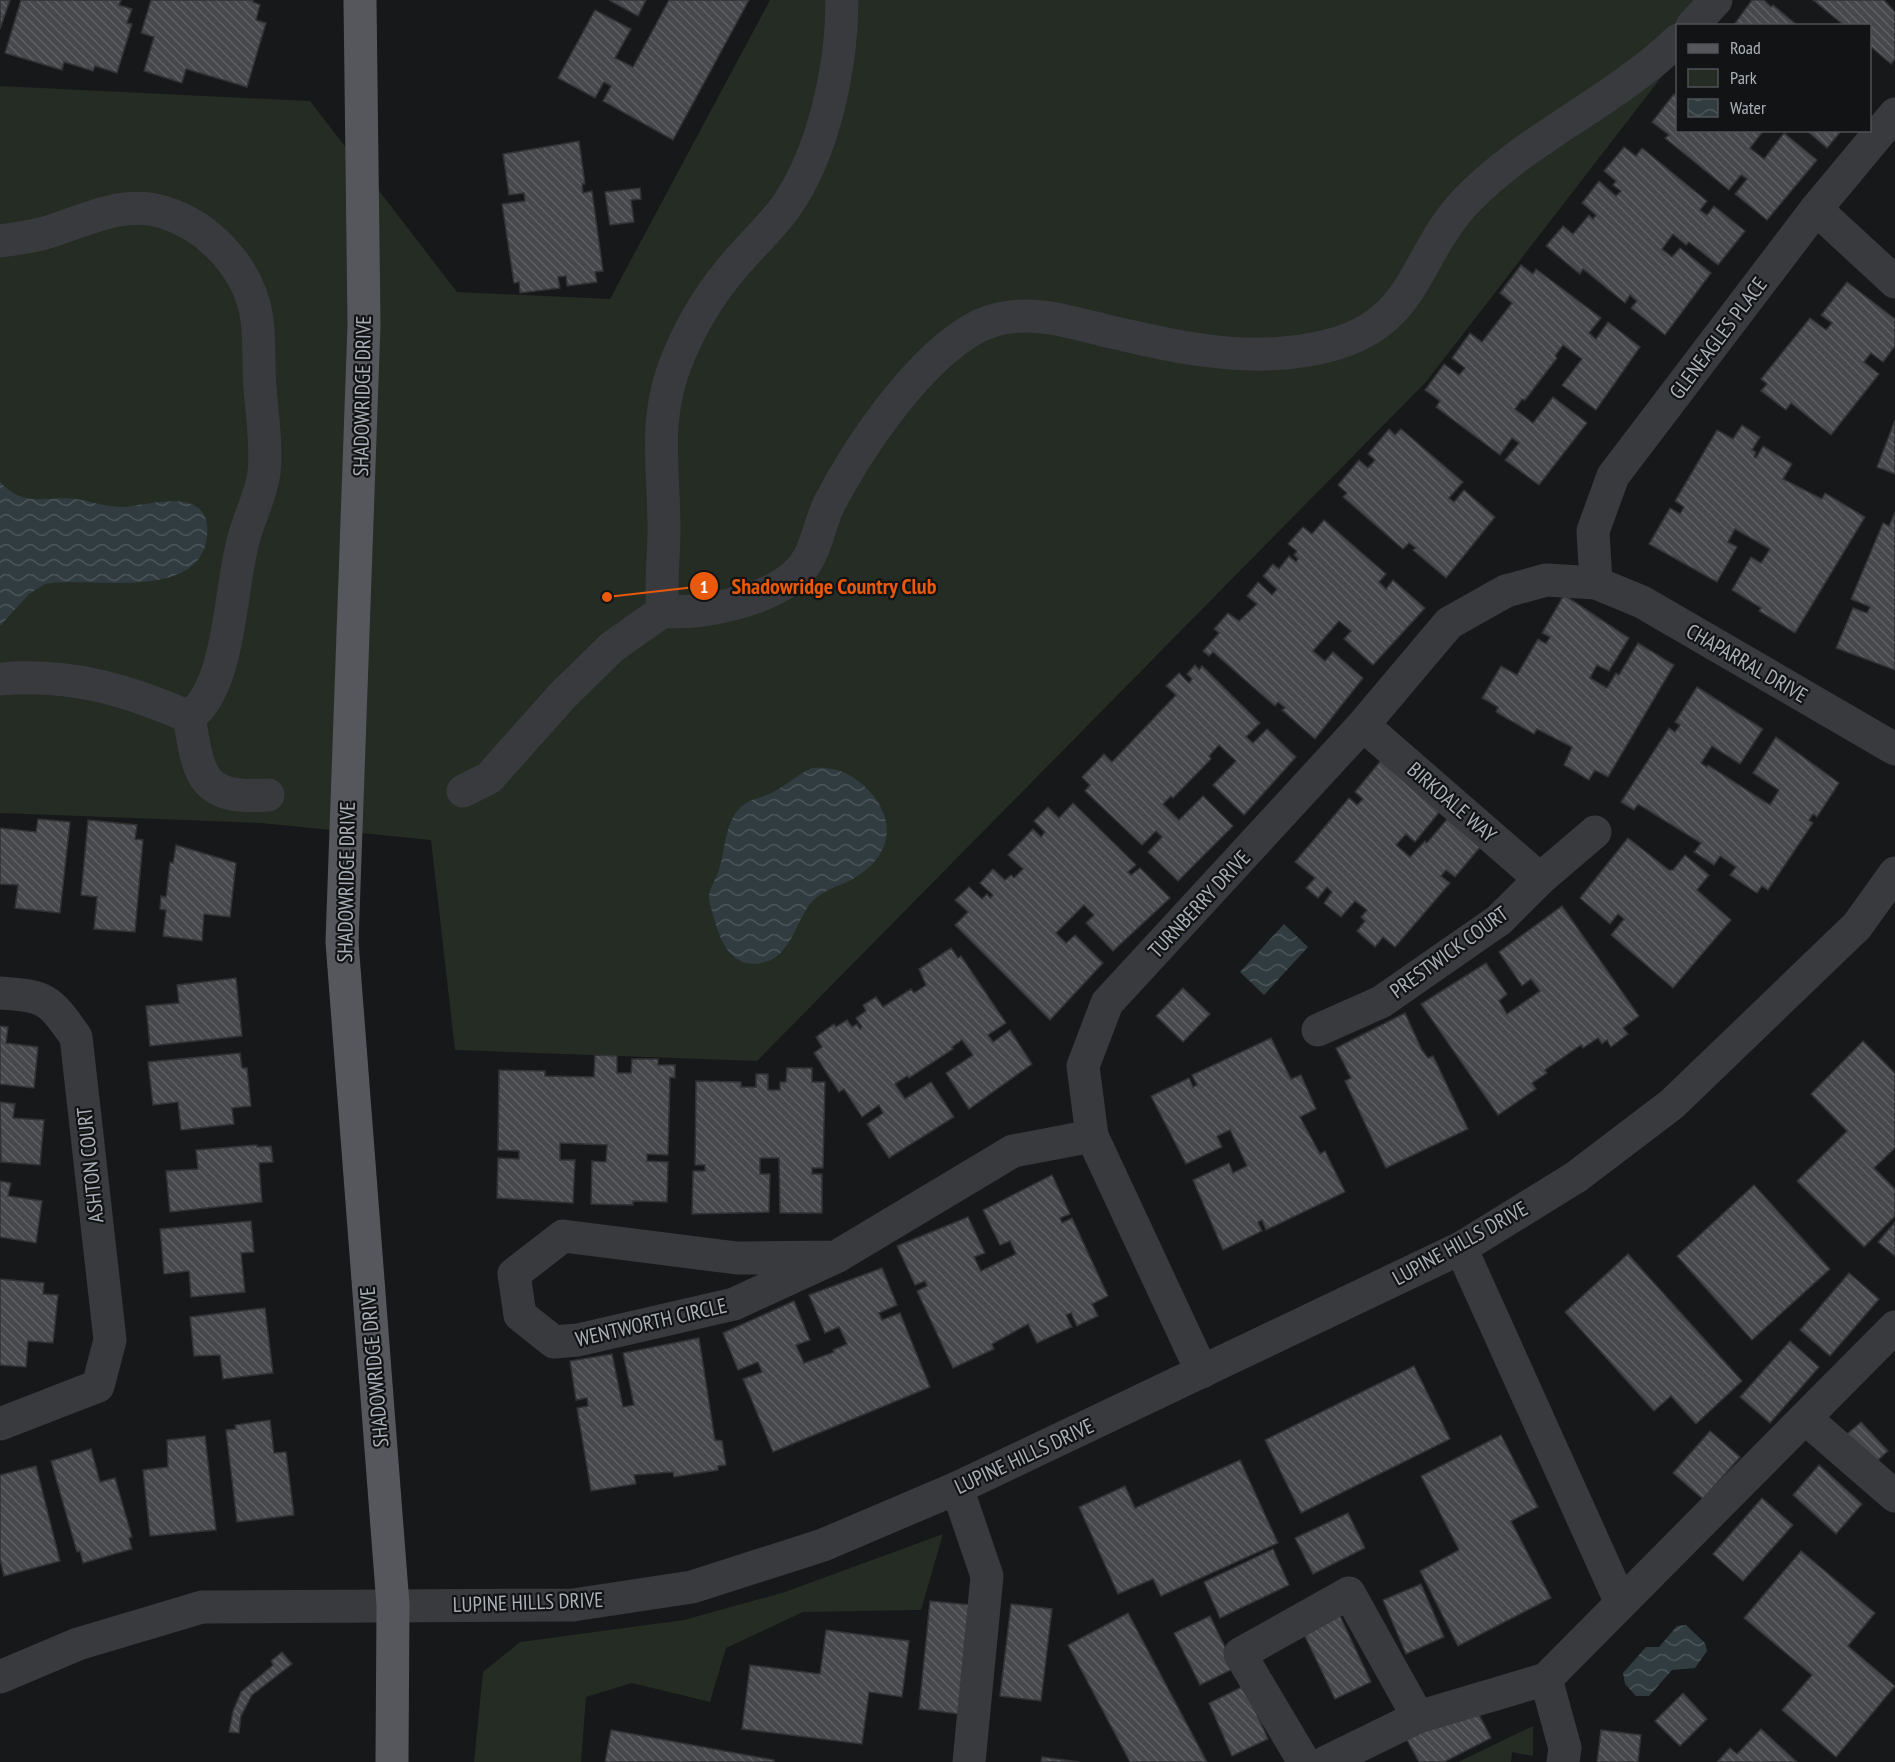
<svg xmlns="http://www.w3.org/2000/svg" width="1895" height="1762" viewBox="0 0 1895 1762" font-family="'PT Sans Narrow',sans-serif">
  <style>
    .green { fill: #242c24 }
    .water { fill: url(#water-waves) }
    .building { fill: url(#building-back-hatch); stroke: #323235; stroke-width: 1.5 }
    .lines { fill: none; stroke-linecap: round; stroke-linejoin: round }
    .minor { stroke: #393a3e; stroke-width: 33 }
    .major { stroke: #55575d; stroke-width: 33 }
    .labels { text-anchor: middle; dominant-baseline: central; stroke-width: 4.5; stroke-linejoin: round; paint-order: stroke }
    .street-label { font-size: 21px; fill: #abb0b8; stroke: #121314 }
    .leader { fill: none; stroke: #e8590c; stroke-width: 2 }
    .callout-dot { fill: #e8590c; stroke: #121314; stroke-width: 2 }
    .mark-label { font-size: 18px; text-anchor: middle; font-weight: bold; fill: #fff }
    .callout-label { font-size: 22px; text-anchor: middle; font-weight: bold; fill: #e8590c; stroke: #121314; stroke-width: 4.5; stroke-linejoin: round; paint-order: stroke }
  </style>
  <defs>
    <pattern id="water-waves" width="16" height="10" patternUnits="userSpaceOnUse" patternTransform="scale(1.5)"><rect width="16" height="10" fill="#313c41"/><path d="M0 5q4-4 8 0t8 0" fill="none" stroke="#4c565a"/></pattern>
    <pattern id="building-back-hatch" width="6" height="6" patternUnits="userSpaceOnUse" patternTransform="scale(1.5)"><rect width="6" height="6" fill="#47484c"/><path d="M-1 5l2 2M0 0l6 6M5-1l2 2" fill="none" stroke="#5f6064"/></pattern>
  </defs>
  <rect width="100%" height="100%" fill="#171819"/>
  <g class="green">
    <path d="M770,0H1721L1426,382L757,1061L455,1050L431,840L261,823L0,813V86L310,101L457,292L610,299Z"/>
    <path d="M943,1534L921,1610L803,1612L726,1648L710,1702L632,1683L586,1697L581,1762H474L483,1672L520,1642L684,1620L785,1592Z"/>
    <path d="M1533,1726V1756L1512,1752L1511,1762H1458Z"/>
  </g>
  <g class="water">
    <path d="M0,482C26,509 44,495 76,499C91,501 105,507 121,507C149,506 212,483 207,536C200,603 91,576 45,584L29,594L0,626Z"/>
    <path d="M812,768C837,766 854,774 871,793C897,823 890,856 856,877C840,887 824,888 810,904C797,921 790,954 768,961C735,973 721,945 714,918C712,911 709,903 709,896C710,887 716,879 719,870C725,852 724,831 735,814C746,798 759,800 773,792C787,785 798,774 812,768Z"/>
    <path d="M1284,924L1308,947L1264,995L1240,972Z"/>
    <path d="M1686,1625L1705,1643L1707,1651L1695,1668L1672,1670L1649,1696H1636L1625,1684L1623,1673L1646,1647H1659L1677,1626Z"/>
  </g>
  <g class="building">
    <path d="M0,0H10L0,29Z"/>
    <path d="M21,0H121L119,5L132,9L127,23L132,24L117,73L95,66L93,71L64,62L62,70L5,53Z"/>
    <path d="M151,0H253V2L260,5L256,20L266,23L247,87L186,69L182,83L144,71L154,37L141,33Z"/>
    <path d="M609,0H646L638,16Z"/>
    <path d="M669,0H749L673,140L603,101L611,86L604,82L595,98L558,78L595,10L631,29L615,58L633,67Z"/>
    <path d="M1752,0H1764L1771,7L1773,5L1798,26H1733Z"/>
    <path d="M1813,0H1884L1895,12V59L1891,64L1870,46V26H1845Z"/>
    <path d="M1674,94L1678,97V130H1764L1750,148L1764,159L1784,133L1817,160L1767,220L1735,194L1747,179L1741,175L1729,190L1665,138L1669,135L1652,122Z"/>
    <path d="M1806,130H1842L1827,148Z"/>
    <path d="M579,141L585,184H582L583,193L592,191L603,271L595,272L597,282L567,286L566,276L558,277L560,288L520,293L519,282L514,283L502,204L525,201L524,193L509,195L503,154Z"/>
    <path d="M1624,147L1636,156L1642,148L1707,201L1700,210L1707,215L1714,206L1745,231L1718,265L1689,242L1686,245L1673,234L1662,249L1672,257L1680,248L1711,273L1665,335L1631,308L1637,301L1630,295L1625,303L1583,269L1580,274L1546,246L1563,226L1573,234L1589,215L1593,219L1596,215L1582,203L1599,181L1616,196L1621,191L1613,185L1616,181L1604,171Z"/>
    <path d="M640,188L641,199L631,200L634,222L610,225L605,192Z"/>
    <path d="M1521,265L1533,274L1536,269L1601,318L1589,333L1596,339L1608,322L1640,347L1596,410L1562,385L1582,359L1563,345L1555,356L1557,358L1525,400L1522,399L1515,409L1533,423L1553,397L1587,423L1539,485L1505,460L1519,443L1512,438L1500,455L1436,407L1440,401L1425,390L1444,364L1459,375L1465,368L1452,358L1470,333L1482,342L1512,303L1500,293Z"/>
    <path d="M1847,282L1895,319V346L1883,362L1871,353L1864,362L1879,374L1831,435L1791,403L1786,410L1761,391L1767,384L1761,379L1810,318L1826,330L1832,323L1821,315Z"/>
    <path d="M1895,420V474L1877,467Z"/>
    <path d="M1742,425L1760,437L1752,450L1756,452L1754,457L1756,458L1763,446L1792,464L1783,479L1822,499L1825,493L1865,517L1795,633L1759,611L1761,608L1732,590L1751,557L1761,563L1770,549L1735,529L1728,542L1737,547L1717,582L1649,544L1670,508L1680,514L1684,507L1675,501L1717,430L1733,439Z"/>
    <path d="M1389,429L1395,435L1401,429L1463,482L1449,498L1454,502L1464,490L1495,517L1446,578L1413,550L1416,548L1409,543L1403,549L1343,497L1347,493L1338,485L1359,460L1368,468L1375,460L1368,454Z"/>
    <path d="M1895,512V670L1836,648L1853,608L1867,613L1870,607L1851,599L1883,523L1889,526Z"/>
    <path d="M1324,520L1386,574L1379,582L1386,589L1393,580L1425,608L1373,665L1344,639L1351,631L1339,621L1313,651L1325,661L1333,652L1363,678L1315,739L1282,710L1285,708L1278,702L1275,706L1213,652L1209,656L1203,651L1219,633L1214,629L1228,613L1239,621L1257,604L1247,596L1258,582L1272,595L1277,589L1263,576L1273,564L1279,569L1289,556L1296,562L1298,559L1294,555L1297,551L1288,544L1303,527L1312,534Z"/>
    <path d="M1564,595L1629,638L1609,671L1597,665L1590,678L1607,688L1616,673L1619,675L1638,643L1674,665L1608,777L1595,770L1589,780L1564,765L1572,747L1537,729L1534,734L1496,712L1498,707L1482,698L1501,666L1517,675L1538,639L1546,644L1550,637L1542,633Z"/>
    <path d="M1195,665L1199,670L1202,666L1260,723L1246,737L1253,743L1267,729L1296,757L1244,815L1213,785L1236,761L1219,745L1209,756L1211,759L1173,798L1171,796L1163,804L1179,820L1203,796L1233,826L1178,881L1148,852L1162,837L1156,831L1142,845L1085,791L1090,785L1082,777L1104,754L1112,762L1176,695L1166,686L1179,673L1189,683L1192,679L1187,674Z"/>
    <path d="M1697,687L1763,729L1740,764L1712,746L1701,763L1707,767L1708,765L1770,805L1779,790L1753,773L1776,737L1839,783L1817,817L1813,814L1809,820L1813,823L1768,890L1762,886L1757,893L1730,875L1736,867L1720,856L1714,865L1694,852L1701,843L1638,804L1634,810L1621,802L1669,728L1675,732L1680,725L1675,722Z"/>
    <path d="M1383,758L1440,811L1415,842L1406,834L1396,845L1410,857L1425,841L1427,843L1448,818L1481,846L1455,877L1446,870L1441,876L1450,883L1395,947L1383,937L1375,947L1357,931L1365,921L1361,917L1367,910L1355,901L1341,917L1324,903L1332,892L1327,887L1318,898L1306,888L1315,878L1295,862L1349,798L1357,805L1363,799L1355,792Z"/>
    <path d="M1073,803L1136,865L1128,872L1131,875L1140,868L1170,898L1113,951L1086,923L1094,915L1084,905L1056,933L1066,943L1075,935L1103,963L1050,1020L955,925L968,912L955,900L969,887L982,899L987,894L990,898L993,895L980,883L993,869L1005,880L1011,875L1014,878L1023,869L1008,855L1033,829L1041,837L1045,832L1034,821L1048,807L1059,818Z"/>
    <path d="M38,819L70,822L60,913L15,908L18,885L0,884V828L36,832Z"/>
    <path d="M88,820L137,825L135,839L143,840L135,932L94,929L97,897L81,895Z"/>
    <path d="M1628,838L1669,870H1673L1685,855L1709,875L1697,890L1731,920L1673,988L1611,935L1624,919L1618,914L1610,924L1580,898Z"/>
    <path d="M176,845L236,863L230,917L204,914L202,941L163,936L166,910L160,909L161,896L166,897L170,862L173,863Z"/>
    <path d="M1562,906L1639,1016L1623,1028L1628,1034L1611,1047L1607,1040L1602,1044L1598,1038L1583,1048L1581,1045L1545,1070L1547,1073L1532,1083L1536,1089L1498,1115L1421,1004L1486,963L1507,994L1499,1001L1507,1014L1540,991L1531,979L1522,986L1499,952Z"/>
    <path d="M951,948L958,958L961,956L1006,1023L988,1035L993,1042L1010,1030L1032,1064L969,1109L946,1073L973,1055L962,1040L952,1047L953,1049L909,1078L907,1076L895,1084L905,1099L931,1082L954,1117L889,1158L867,1124L883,1113L879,1105L862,1117L844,1089L839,1092L814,1053L822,1047L816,1037L834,1024L836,1027L847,1020L852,1027L857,1024L860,1029L862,1027L856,1018L866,1011L863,1005L876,997L883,1007L911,989L914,993L926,985L919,969Z"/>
    <path d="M236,978L242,1036L150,1046L146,1006L179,1003L177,985Z"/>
    <path d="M1183,988L1210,1014L1183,1042L1156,1016Z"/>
    <path d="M1405,1013L1422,1050L1428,1058L1433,1056L1468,1129L1386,1168L1345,1081L1351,1078L1336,1048Z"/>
    <path d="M0,1026L8,1027L6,1043L38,1047L34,1088L0,1084Z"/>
    <path d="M1271,1038L1291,1079L1301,1075L1316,1109L1300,1117L1320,1154L1325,1151L1345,1192L1266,1230L1262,1220L1258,1222L1262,1231L1223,1250L1193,1180L1229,1163L1233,1173L1247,1166L1230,1130L1217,1136L1222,1147L1186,1164L1151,1096L1189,1078L1193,1087L1197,1085L1192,1075Z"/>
    <path d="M1863,1041L1895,1073V1148L1874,1168L1895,1189V1216L1864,1247L1797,1181L1847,1131L1811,1094Z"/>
    <path d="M240,1053L242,1068H247L251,1106L232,1108L234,1124L181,1130L178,1102L153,1105L148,1062Z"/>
    <path d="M595,1055L617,1056V1073H631L632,1059H658V1065H675V1078L670,1077L668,1155L647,1154V1161L668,1162L667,1202L633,1201V1205L591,1204L592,1161L606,1162L607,1145L560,1143V1160H575L573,1203L497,1198L498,1158L519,1159V1151L498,1150L499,1070L545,1071V1076L594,1077Z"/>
    <path d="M787,1068H812V1082H825L823,1168H812V1174H822V1213H780L779,1158H760V1174H770L769,1212L692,1214L693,1171H705V1165H695L696,1081L741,1082V1087H756V1074H768V1090H780V1082H786Z"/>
    <path d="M0,1102L15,1104L13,1118L44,1120L40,1165L1,1162Z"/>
    <path d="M257,1145V1147L271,1146L273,1162L259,1163L262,1202L170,1212L166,1171L198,1169L196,1150Z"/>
    <path d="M1052,1175L1070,1214L1060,1218L1062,1223L1072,1218L1108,1296L1092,1304L1098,1316L1077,1326L1071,1313L1066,1315L1072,1327L1037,1343L1028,1324L992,1344L994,1349L953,1368L917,1291L927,1286L925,1281L915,1285L897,1246L968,1217L985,1253L974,1257L981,1271L1016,1254L1010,1241L1000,1245L983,1210Z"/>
    <path d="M0,1181L11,1183L8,1196L42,1201L36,1243L0,1237Z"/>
    <path d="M1754,1185L1830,1269L1752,1340L1677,1256Z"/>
    <path d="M251,1221L254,1252L241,1253L245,1292L191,1297L189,1271L164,1274L160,1229Z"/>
    <path d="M1895,1222V1256L1878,1242Z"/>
    <path d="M1628,1254L1742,1381L1696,1424L1671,1396L1654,1411L1565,1312Z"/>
    <path d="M882,1268L897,1305L879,1313L882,1320L900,1313L930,1387L773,1452L743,1379L762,1372L758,1362L738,1370L723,1333L794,1301L810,1340L796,1345L804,1363L834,1352L833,1350L847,1344L839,1327L825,1333L809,1295Z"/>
    <path d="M1849,1273L1879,1299L1830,1356L1800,1330Z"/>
    <path d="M0,1279L44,1283L43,1294L58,1295L53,1343L28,1341L26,1367L0,1365Z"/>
    <path d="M265,1308L273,1373L223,1379L220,1355L194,1356L190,1317Z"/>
    <path d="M699,1338L715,1440L722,1441L726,1465L718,1466V1470L674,1477L673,1472L634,1475L636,1484L591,1491L577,1408L588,1406L587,1398L576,1400L570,1361L612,1354L623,1407L634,1405L623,1353Z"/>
    <path d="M1790,1341L1819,1367L1770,1423L1740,1397Z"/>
    <path d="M1414,1366L1450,1439L1301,1513L1265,1440Z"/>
    <path d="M270,1420L274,1453L286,1452L294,1515L237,1522L226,1430L236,1429L235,1425Z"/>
    <path d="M1861,1422L1888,1451L1869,1468L1839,1441Z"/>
    <path d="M1710,1431L1740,1457L1703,1499L1673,1473Z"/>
    <path d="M1501,1435L1538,1507L1511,1521L1551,1598L1458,1646L1420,1571L1459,1550L1421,1476Z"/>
    <path d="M205,1436L216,1530L150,1536L143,1470L168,1467L167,1440Z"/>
    <path d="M91,1449L100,1482L115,1478L132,1537L129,1538L132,1549L83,1563L80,1551L77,1552L51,1461Z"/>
    <path d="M1240,1460L1278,1543L1161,1596L1153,1579L1118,1594L1079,1507L1125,1486L1135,1508Z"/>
    <path d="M1819,1465L1862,1504L1836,1534L1793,1495Z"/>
    <path d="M36,1466L60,1561L4,1576L0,1559V1475Z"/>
    <path d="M1762,1498L1793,1525L1743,1581L1713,1554Z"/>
    <path d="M1348,1513L1365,1548L1313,1574L1295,1538Z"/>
    <path d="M1273,1549L1289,1585L1220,1618L1204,1582Z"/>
    <path d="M1801,1551L1875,1613L1848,1646L1895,1686L1836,1757L1782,1710L1812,1675L1744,1618Z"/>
    <path d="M1421,1584L1444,1637L1406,1654L1383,1600Z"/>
    <path d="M930,1601L971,1605L959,1714L919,1709Z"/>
    <path d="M1011,1604L1052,1609L1041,1701L1000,1696Z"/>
    <path d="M1128,1613L1207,1762H1130L1068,1645Z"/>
    <path d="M1339,1614L1371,1682L1335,1699L1303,1632Z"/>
    <path d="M1210,1616L1235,1668L1200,1685L1174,1633Z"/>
    <path d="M826,1630L909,1641L902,1697L869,1692L862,1744L742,1729L750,1665L820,1674Z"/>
    <path d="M282,1652L292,1664L252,1695L241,1716L239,1733L229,1732L233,1711L241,1692L273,1665L271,1661Z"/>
    <path d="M1244,1686L1268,1739L1232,1756L1209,1703Z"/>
    <path d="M1683,1693L1707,1719L1680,1746L1655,1721Z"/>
    <path d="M1472,1701L1491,1738L1444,1762H1419L1405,1736Z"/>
    <path d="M1761,1729L1797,1762H1717L1730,1748L1737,1754Z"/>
    <path d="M611,1730L774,1760V1762H605Z"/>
    <path d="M1601,1730L1641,1735L1638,1762H1597Z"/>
    <path d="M1042,1757L1080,1762H1041Z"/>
  </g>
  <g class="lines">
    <g class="minor">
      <path d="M1692,26L1716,0"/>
      <path d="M1816,209L1895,282"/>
      <path d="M0,241C15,239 30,237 45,233C82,222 124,199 163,212C210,226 250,270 257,319C260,342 258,364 260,387C262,415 267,445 264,473C261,494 251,514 245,534C241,548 238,564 236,578C229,617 224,693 189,717"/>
      <path d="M1596,583L1593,531L1613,476L1816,209L1895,114"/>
      <path d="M663,611C702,615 774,600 801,569C816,552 819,525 829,504C858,448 912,369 965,334C1010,303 1059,319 1107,331C1139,338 1170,346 1202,350C1244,356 1290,356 1331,345C1419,321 1413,256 1467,200C1529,136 1614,102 1678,40"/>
      <path d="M0,679C68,673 126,689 189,717"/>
      <path d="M189,717C199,775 200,800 268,795"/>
      <path d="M1363,725L1540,879"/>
      <path d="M463,791L489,778L562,696L612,647L663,611C660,584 664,556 664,529C664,464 652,418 679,355C691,327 708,297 728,273C746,250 768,231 785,208C824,153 842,66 842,0"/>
      <path d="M0,993C47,996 49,999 76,1037L110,1340L98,1386L0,1424"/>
      <path d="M1318,1030L1381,1002L1499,920L1540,879L1595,832"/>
      <path d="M1461,1248L1621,1603"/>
      <path d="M836,1257L737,1258L563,1236L514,1274L520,1315L554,1342L578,1340L734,1304L836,1257L1013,1151L1092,1136"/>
      <path d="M1202,1372L1092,1136L1083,1066L1107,1003L1363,725L1449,623L1506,591L1546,580L1596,583L1642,602L1895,749"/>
      <path d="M1805,1418L1895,1496"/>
      <path d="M957,1488L987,1576L969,1762"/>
      <path d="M0,1677L78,1644L202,1607L573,1605L692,1587L823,1545L957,1488L1461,1248L1576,1177L1672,1104L1857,926L1895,873"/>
      <path d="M1546,1679L1565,1748L1563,1762"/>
      <path d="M1304,1762L1240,1654L1349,1593L1418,1717"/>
      <path d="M1326,1762L1418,1717L1546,1679L1895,1327"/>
    </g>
    <path class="major" d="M360,0L364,325L342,942L393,1605L392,1762"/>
  </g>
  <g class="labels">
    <g class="street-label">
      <text transform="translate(1718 338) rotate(-53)">GLENEAGLES PLACE</text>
      <text transform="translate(362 396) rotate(-89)">SHADOWRIDGE DRIVE</text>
      <text transform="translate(1747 663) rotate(30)">CHAPARRAL DRIVE</text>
      <text transform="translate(1452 802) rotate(41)">BIRKDALE WAY</text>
      <text transform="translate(346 882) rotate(-89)">SHADOWRIDGE DRIVE</text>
      <text transform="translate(1199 904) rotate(-47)">TURNBERRY DRIVE</text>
      <text transform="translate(1449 952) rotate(-36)">PRESTWICK COURT</text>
      <text transform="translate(90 1165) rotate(-96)">ASHTON COURT</text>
      <text transform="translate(1460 1243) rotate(-29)">LUPINE HILLS DRIVE</text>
      <text transform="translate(651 1322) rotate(-13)">WENTWORTH CIRCLE</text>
      <text transform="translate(374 1367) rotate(-95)">SHADOWRIDGE DRIVE</text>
      <text transform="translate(1024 1456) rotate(-25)">LUPINE HILLS DRIVE</text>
      <text transform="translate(528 1602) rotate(-2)">LUPINE HILLS DRIVE</text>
    </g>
  </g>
  <path class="leader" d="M607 597L704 586"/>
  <g class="callout-dot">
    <circle cx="607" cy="597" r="6"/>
    <circle cx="704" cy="586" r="15"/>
  </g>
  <g class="mark-label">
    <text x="704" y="593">1</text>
  </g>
  <g class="callout-label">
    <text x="834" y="594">Shadowridge Country Club</text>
  </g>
  <rect x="1676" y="24" width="195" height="108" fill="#121314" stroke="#4f5256" stroke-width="1.5"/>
  <rect x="1688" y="44" width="30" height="9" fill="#55575d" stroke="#4f5256" stroke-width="1.5"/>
  <text x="1730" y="54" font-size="18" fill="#abb0b8">Road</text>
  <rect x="1688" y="69" width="30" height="18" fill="#242c24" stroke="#4f5256" stroke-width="1.5"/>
  <text x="1730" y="84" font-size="18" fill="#abb0b8">Park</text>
  <rect x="1688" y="99" width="30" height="18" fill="url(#water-waves)" stroke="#4f5256" stroke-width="1.5"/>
  <text x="1730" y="114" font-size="18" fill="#abb0b8">Water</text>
</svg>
